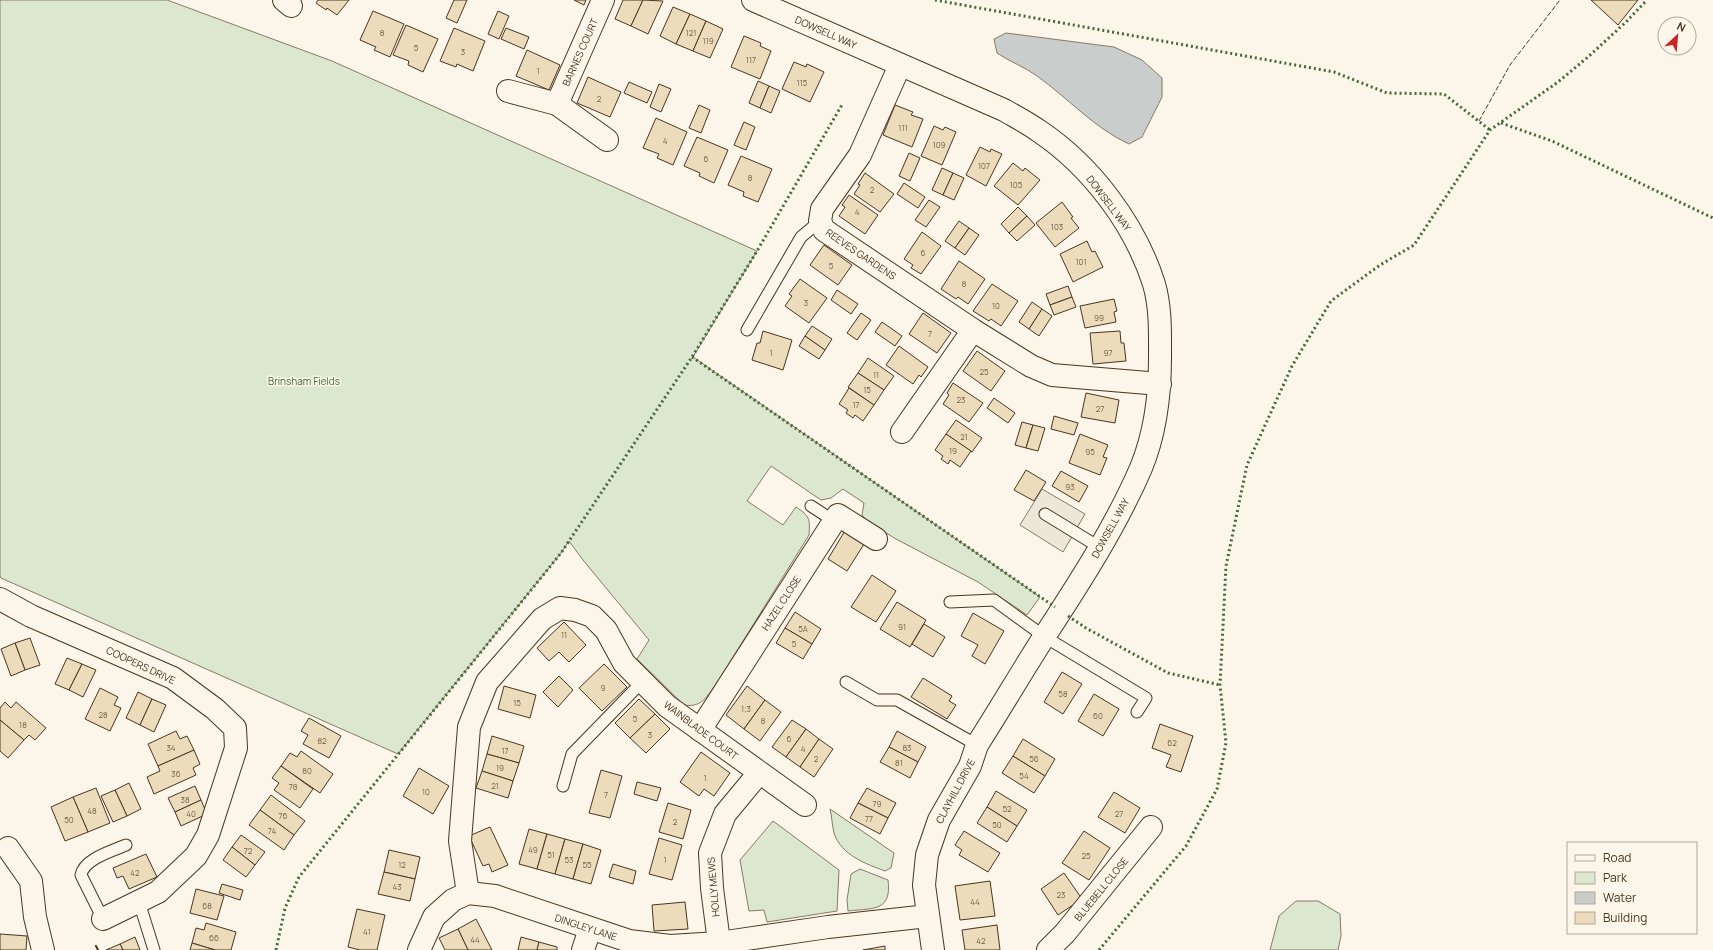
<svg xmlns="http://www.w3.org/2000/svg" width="1713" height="950" viewBox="0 0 1713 950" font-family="Manrope,sans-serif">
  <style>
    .green { fill: #dce7d0; stroke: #887966 }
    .parking { fill: #ede7d9; stroke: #887966 }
    .water { fill: #c9cecd; stroke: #887966 }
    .building { fill: #ecdcbc; stroke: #4a3520 }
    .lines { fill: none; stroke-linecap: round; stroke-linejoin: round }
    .service-casing { stroke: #4a3520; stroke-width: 13 }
    .minor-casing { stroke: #4a3520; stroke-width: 24 }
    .service { stroke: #fbf6e9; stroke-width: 11 }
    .minor { stroke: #fbf6e9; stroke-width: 22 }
    .hedge { stroke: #436837; stroke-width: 3; stroke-dasharray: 2 3; stroke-linecap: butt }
    .fence { stroke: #4a3520; stroke-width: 1; stroke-dasharray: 5 2; stroke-linecap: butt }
    .wall { stroke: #4a3520; stroke-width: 2 }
    .labels { text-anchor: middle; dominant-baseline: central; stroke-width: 3; stroke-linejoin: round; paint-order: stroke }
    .number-label { font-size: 8px; fill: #725f47 }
    .street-label { font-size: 10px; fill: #4a3520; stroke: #fbf6e9 }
    .park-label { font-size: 10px; fill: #436837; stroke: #fbf6e9 }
  </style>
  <rect width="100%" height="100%" fill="#fbf6e9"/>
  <g class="green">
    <path d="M0,0H167L332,61L757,251L693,357L1040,597L1027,615L978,582L896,539L868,522L862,515L864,503L843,489L831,498L821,500L771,466L747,501L783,525L796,507C810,516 810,519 809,535L717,683C707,696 702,708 684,705L637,659L649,640L583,560L569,541L561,553L398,754L1,578L0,576Z"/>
    <path d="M830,809L894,853L891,868L885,871C866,864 841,855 834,833C832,825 832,817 830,809Z"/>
    <path d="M773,821L839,870L837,911L767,922L764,910L749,911L740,860Z"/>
    <path d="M860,869L888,880C892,912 873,908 848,911L847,900L851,874Z"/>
    <path d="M1296,901H1318L1340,914L1341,936L1338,950H1270L1279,916Z"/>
  </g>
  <path class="parking" d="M1042,489L1085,514L1063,552L1020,525Z"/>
  <path class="water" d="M1006,33L1114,47L1142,60L1162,78V97L1142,137L1129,144C1094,128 1068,98 1037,76C1025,67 1010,62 997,53L994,39Z"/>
  <g class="building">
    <path d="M318,0H349L337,15L327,8L326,10L316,3Z"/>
    <path d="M454,0H467L457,23L446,18Z"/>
    <path d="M574,0H586L584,5Z"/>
    <path d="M623,0H643L631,26L615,19Z"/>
    <path d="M643,0L663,1L648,34L631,26Z"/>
    <path d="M1591,0H1638L1618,25Z"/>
    <path d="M673,7L690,14L676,44L660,36Z"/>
    <path d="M373,11L404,24L390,57L374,50L376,47L360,40Z"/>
    <path d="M498,11L509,16L499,39L488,34Z"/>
    <path d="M690,14L706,21L693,51L676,44Z"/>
    <path d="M706,21L723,29L710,58L693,51Z"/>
    <path d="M406,25L438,39L423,72L408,65L409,61L393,55Z"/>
    <path d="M454,28L485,41L473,71L457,64L456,67L440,61Z"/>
    <path d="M506,28L529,37L524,49L501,39Z"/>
    <path d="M744,36L761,43L760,46L771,51L760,79L731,67Z"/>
    <path d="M527,50L560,65L549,90L516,76Z"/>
    <path d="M794,62L806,67L807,64L824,72L810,102L782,89Z"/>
    <path d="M588,77L621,92L610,117L577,103Z"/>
    <path d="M758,81L769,86L760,108L749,103Z"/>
    <path d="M629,82L652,92L647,103L624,93Z"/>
    <path d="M659,84L671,89L661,112L650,107Z"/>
    <path d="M769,86L780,91L771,113L760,108Z"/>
    <path d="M699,105L710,110L701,133L689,128Z"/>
    <path d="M895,105L913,112L911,115L923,119L912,147L883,135Z"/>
    <path d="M656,118L687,132L673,165L657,158L659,154L643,148Z"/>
    <path d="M744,122L755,127L746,150L734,145Z"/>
    <path d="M934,126L943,130L945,127L956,132L942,165L921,156Z"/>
    <path d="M697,137L728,150L714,183L699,176L700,173L684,166Z"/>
    <path d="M980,147L990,152L991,149L1002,154L986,186L966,175Z"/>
    <path d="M909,153L920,158L910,181L899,176Z"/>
    <path d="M741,156L772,169L758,202L743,196L744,192L728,185Z"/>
    <path d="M1013,163L1023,171L1025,168L1040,180L1018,205L994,186Z"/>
    <path d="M942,168L953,173L943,195L932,190Z"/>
    <path d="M865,173L894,194L880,212L854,194L860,185L858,184Z"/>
    <path d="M953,173L964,178L954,200L943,195Z"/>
    <path d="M904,183L925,197L918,208L897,194Z"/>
    <path d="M849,195L878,215L865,234L839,216L845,207L842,205Z"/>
    <path d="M929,200L940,207L926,227L915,220Z"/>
    <path d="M1062,202L1073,217L1071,218L1079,228L1055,247L1036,223Z"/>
    <path d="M1018,207L1027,216L1009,233L1001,224Z"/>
    <path d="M1027,216L1035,225L1017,241L1009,233Z"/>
    <path d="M959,221L969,228L955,248L945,241Z"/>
    <path d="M969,228L979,235L965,255L955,248Z"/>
    <path d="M922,232L941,246L921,274L911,268L913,265L904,259Z"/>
    <path d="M1087,241L1092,252L1095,251L1103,267L1073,282L1060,254Z"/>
    <path d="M824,245L852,265L838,285L810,265Z"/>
    <path d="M959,261L985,279L968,304L958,297L956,299L941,289Z"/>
    <path d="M800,279L827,298L809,323L785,306L792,296L789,294Z"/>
    <path d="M992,284L1018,301L1001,326L991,319L989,321L973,311Z"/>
    <path d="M1068,286L1072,297L1050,305L1046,294Z"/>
    <path d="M837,290L858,304L851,314L831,300Z"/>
    <path d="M1072,297L1076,307L1054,315L1050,305Z"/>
    <path d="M1114,299L1117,311L1114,312L1116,322L1085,328L1080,306Z"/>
    <path d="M1032,302L1042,309L1029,329L1019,322Z"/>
    <path d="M1042,309L1052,316L1039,336L1029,329Z"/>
    <path d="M861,313L871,320L857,340L847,333Z"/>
    <path d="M923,313L951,333L937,353L909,334Z"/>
    <path d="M882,322L902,336L895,346L875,332Z"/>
    <path d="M812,326L832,339L825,350L805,336Z"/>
    <path d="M763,331L792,340L783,370L752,360L757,343H760Z"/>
    <path d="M1120,331L1121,343H1124L1126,361L1093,364L1090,333Z"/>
    <path d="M805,336L825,350L819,359L799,346Z"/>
    <path d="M899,346L928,367L921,377L919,375L913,384L886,365Z"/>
    <path d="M977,351L1005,371L991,391L963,371Z"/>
    <path d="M868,358L894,376L884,390L858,373Z"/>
    <path d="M858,373L884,390L874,405L848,387Z"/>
    <path d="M953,383L983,403L969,422L943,404L949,395L947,393Z"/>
    <path d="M849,388L874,405L863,421L855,415L853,418L846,413L848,410L839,404Z"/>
    <path d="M1086,393L1119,400L1115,423L1081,417Z"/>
    <path d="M994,398L1015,413L1008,423L987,408Z"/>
    <path d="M1054,416L1078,423L1074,435L1051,429Z"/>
    <path d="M956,420L982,438L972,452L946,434Z"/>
    <path d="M1022,422L1033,425L1026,448L1015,445Z"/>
    <path d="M1033,425L1045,428L1038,451L1026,448Z"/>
    <path d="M946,434L971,451L960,467L950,460L948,464L941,459L943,456L935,450Z"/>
    <path d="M1080,434L1108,445L1103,457L1107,458L1100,475L1069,463Z"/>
    <path d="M1026,470L1046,482L1034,501L1014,490Z"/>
    <path d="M1061,471L1088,486L1079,502L1052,486Z"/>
    <path d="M846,529L866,541L847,571L828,559Z"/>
    <path d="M872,575L896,591L876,622L851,607Z"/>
    <path d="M897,602L926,620L910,647L880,629Z"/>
    <path d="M795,612L821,629L812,644L785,628Z"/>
    <path d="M973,613L1004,631L985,664L972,656L978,645L961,636Z"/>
    <path d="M564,622L586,645L569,662L559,652L549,661L537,648Z"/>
    <path d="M924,624L945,637L933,657L912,644Z"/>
    <path d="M785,628L812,644L803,659L776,643Z"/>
    <path d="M30,638L40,665L25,670L15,643Z"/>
    <path d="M15,643L25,670L11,676L1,649Z"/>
    <path d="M67,658L82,664L69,690L55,684Z"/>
    <path d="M82,664L96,670L83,697L69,690Z"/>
    <path d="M604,664L627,687L602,711L579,688Z"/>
    <path d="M1062,672L1082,684L1063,714L1044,702Z"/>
    <path d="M559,676L573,690L558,707L543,692Z"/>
    <path d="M923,678L952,696L949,701L956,705L947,719L911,697Z"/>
    <path d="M504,686L536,695L530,718L498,709Z"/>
    <path d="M747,686L765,700L744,729L726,715Z"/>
    <path d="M100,688L118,697L114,705L121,708L110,731L85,719Z"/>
    <path d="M138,692L152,699L140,725L126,718Z"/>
    <path d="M1094,694L1119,709L1103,736L1078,721Z"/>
    <path d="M152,699L166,705L154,732L140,725Z"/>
    <path d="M639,699L655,714L630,738L615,723Z"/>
    <path d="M765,700L781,712L760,741L744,729Z"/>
    <path d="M5,702L11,708L16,702L46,728L35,740L29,735L24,740L0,720V708Z"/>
    <path d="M655,714L670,729L646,753L630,738Z"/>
    <path d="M309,718L341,736L329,758L303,744L308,735L301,731Z"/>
    <path d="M0,720L24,740L8,758L0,751Z"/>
    <path d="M792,720L806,729L786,757L772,747Z"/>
    <path d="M1160,724L1193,736L1181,772L1166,767L1171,755L1152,748Z"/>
    <path d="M806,729L819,739L800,767L786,757Z"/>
    <path d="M176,731L180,739L187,736L194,750L158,766L148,744Z"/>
    <path d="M897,731L926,747L918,762L889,747Z"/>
    <path d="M492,736L524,746L519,763L487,754Z"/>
    <path d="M819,739L833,749L814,777L800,767Z"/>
    <path d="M1023,739L1055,759L1045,776L1013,756Z"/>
    <path d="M889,747L918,762L910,778L880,762Z"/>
    <path d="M194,750L200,764L193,768L196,775L154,794L147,777L160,771L158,766Z"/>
    <path d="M301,751L333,774L320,793L281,766L290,753L297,757Z"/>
    <path d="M701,752L730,773L714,796L704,789L699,796L680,782Z"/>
    <path d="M487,754L519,763L513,781L482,771Z"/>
    <path d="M1013,756L1045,776L1034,793L1002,773Z"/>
    <path d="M281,766L313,789L300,808L274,790L279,783L272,778Z"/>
    <path d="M419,768L449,786L433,814L403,796Z"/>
    <path d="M601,770L622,776L610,818L589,813Z"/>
    <path d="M482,771L513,781L508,798L476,788Z"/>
    <path d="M637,782L661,788L657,801L634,794Z"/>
    <path d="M129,783L141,809L127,816L115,790Z"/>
    <path d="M195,786L201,800L175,812L168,798Z"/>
    <path d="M96,788L110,823L88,832L73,797Z"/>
    <path d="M867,788L896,803L888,818L858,803Z"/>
    <path d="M115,790L127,816L113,822L101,796Z"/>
    <path d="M996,791L1027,810L1017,826L987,807Z"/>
    <path d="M1114,792L1140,808L1125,833L1098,817Z"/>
    <path d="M271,795L305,821L294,835L260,810Z"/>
    <path d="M73,797L88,832L65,841L51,807Z"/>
    <path d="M201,800L207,814L181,826L175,812Z"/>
    <path d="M668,803L691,810L683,839L659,832Z"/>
    <path d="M858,803L888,818L880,834L850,818Z"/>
    <path d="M987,807L1017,826L1007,842L977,823Z"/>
    <path d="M260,810L294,835L284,850L249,825Z"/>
    <path d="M490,827L508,865L492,872L489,864L483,866L469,836Z"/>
    <path d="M529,829L547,834L537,869L519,864Z"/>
    <path d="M964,831L1000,853L988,872L959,855L962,850L955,845Z"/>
    <path d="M1084,831L1110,848L1089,880L1062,863Z"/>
    <path d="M547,834L565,839L555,874L537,869Z"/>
    <path d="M241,835L265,852L255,865L232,847Z"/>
    <path d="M659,838L682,845L672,880L649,874Z"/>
    <path d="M565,839L583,844L573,879L555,874Z"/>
    <path d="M583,844L601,850L591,884L573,879Z"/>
    <path d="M232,847L255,865L246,877L223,860Z"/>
    <path d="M389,850L420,857L415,879L384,872Z"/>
    <path d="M146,854L157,877L129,889L123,876L117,878L113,868Z"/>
    <path d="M613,864L636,871L633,884L609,877Z"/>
    <path d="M384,872L415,879L410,901L378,894Z"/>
    <path d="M1064,873L1082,899L1058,915L1041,889Z"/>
    <path d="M990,881L995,916L960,920L955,886Z"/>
    <path d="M222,884L243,890L240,900L219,893Z"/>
    <path d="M196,889L224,896L217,920L190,913Z"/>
    <path d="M685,902L688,929L654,931L652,905Z"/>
    <path d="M357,909L385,915L377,950H360L348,947Z"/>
    <path d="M476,919L492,950H468L458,929Z"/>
    <path d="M206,923L236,932L231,950H215L192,943L196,928L204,930Z"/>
    <path d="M997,925L1000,950H965L962,930Z"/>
    <path d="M458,929L468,950H445L439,938Z"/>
    <path d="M0,934L27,936L26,950H0Z"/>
    <path d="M135,937L140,950H123L120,944Z"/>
    <path d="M521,937L539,942L537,950H518Z"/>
    <path d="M539,942L557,947V950H537Z"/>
    <path d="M192,943L215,950H190Z"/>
    <path d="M120,944L123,950H106Z"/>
    <path d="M885,946V950H863Z"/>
  </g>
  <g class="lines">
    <defs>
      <g id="service">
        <path d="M747,330L801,237L820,221"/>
        <path d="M811,506L834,521"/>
        <path d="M1045,514L1099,547"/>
        <path d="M950,602L994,600L1045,637L1146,698L1137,712"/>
        <path d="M846,682L877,700H897L977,745"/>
        <path d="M563,786L572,754L643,681"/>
        <path d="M139,902L154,950"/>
        <path d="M103,919L81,875C84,859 112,851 126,845"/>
      </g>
      <g id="minor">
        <path d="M284,0L291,6"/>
        <path d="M753,0L1004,110C1016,117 1028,123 1039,131C1091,166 1135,224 1154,284C1161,308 1160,334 1160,358C1160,395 1155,434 1141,468C1115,528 1079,583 1044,637C1021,673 1000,709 977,745L970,766L939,820L927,855L924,885L933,950"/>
        <path d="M900,65L860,155L822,209L820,221L824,230L973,330L1031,366L1052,375L1160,384"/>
        <path d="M508,91L557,104L607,140"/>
        <path d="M557,104L603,0"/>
        <path d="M902,432L973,330"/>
        <path d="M0,599L31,616L173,678L215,709L235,728L236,748L208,835L196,856L158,892L103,919"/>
        <path d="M700,730L838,515L876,539"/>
        <path d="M8,848L31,881L35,917L43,950"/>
        <path d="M468,893L460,841L469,727L487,682L542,619L560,608L575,610L592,616L606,630L624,663L667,706L805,805"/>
        <path d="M419,950L434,917L453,900L468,893L495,896L629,941L670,946L719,943L828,927L928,916"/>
        <path d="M583,950L590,929"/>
        <path d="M720,950L712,888L710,853L725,814L759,773"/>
        <path d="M1048,950L1065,933L1151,827"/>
      </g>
    </defs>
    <use href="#service" class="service-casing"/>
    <use href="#minor" class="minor-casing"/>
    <use href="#service" class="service"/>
    <use href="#minor" class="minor"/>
    <g class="hedge">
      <path d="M935,0L1334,72L1387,93L1444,94L1490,130"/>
      <path d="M1501,123L1552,141L1713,218"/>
      <path d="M692,357L1055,607"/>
      <path d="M1068,616L1086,628L1168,673L1220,685"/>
      <path d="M276,950L285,908L299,877L561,553L692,357L757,251L843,103"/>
      <path d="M1099,950L1186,846L1217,789L1226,743L1220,685L1226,566L1247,465L1292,366L1331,301L1380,265L1414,245L1490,130L1558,82L1588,57L1626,22L1647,0"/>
    </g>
    <path class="fence" d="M1479,121L1510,65L1560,0"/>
    <path class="wall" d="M96,946L98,950"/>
  </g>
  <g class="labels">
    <g class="number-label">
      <text x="382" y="32">8</text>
      <text x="691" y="32">121</text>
      <text x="708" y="40">119</text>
      <text x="416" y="47">5</text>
      <text x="463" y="51">3</text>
      <text x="751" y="59">117</text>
      <text x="538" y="70">1</text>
      <text x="802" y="82">115</text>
      <text x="599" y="98">2</text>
      <text x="903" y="127">111</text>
      <text x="665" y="140">4</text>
      <text x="939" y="144">109</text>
      <text x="706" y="158">6</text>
      <text x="984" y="165">107</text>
      <text x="750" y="177">8</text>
      <text x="1016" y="184">105</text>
      <text x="872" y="189">2</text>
      <text x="857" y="211">4</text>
      <text x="1057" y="226">103</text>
      <text x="923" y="252">6</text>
      <text x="1081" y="261">101</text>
      <text x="831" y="265">5</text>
      <text x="964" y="283">8</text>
      <text x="806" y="302">3</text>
      <text x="996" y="305">10</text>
      <text x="1099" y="317">99</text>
      <text x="930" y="333">7</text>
      <text x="771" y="352">1</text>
      <text x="1108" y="352">97</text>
      <text x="984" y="371">25</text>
      <text x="876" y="374">11</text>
      <text x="867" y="389">15</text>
      <text x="961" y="399">23</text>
      <text x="856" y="404">17</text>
      <text x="1100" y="408">27</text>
      <text x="964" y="436">21</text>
      <text x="953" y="450">19</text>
      <text x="1090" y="451">95</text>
      <text x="1070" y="486">93</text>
      <text x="902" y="626">91</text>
      <text x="803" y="628">5A</text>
      <text x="564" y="634">11</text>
      <text x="794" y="643">5</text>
      <text x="603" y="687">9</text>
      <text x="1063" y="693">58</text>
      <text x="517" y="702">15</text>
      <text x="746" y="708">1;3</text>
      <text x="103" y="714">28</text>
      <text x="1098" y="715">60</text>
      <text x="635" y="718">5</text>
      <text x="763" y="720">8</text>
      <text x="23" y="724">18</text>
      <text x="650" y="734">3</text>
      <text x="789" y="738">6</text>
      <text x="322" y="740">82</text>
      <text x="1172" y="742">62</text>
      <text x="171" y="747">34</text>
      <text x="907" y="747">83</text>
      <text x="803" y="748">4</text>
      <text x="505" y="750">17</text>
      <text x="816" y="758">2</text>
      <text x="1034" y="758">56</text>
      <text x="899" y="762">81</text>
      <text x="500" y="767">19</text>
      <text x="307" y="770">80</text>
      <text x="176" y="773">36</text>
      <text x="1024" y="775">54</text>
      <text x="705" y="777">1</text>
      <text x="495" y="785">21</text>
      <text x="293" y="786">78</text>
      <text x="426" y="791">10</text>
      <text x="606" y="794">7</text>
      <text x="185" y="799">38</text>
      <text x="877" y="803">79</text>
      <text x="1007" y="808">52</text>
      <text x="92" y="810">48</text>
      <text x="191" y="813">40</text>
      <text x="1119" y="813">27</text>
      <text x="283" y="815">76</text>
      <text x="869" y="818">77</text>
      <text x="69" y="819">50</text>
      <text x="675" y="821">2</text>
      <text x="997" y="824">50</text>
      <text x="272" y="830">74</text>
      <text x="533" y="849">49</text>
      <text x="248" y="850">72</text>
      <text x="551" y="854">51</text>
      <text x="1086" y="855">25</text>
      <text x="569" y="859">53</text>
      <text x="665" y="859">1</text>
      <text x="402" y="864">12</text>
      <text x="587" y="864">55</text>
      <text x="135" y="872">42</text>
      <text x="397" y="886">43</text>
      <text x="1061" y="894">23</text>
      <text x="975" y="901">44</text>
      <text x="207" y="905">68</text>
      <text x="367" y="931">41</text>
      <text x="214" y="937">66</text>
      <text x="475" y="939">44</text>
      <text x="981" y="940">42</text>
    </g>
    <g class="street-label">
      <text transform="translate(826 32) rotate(24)">DOWSELL WAY</text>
      <text transform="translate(580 52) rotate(-66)">BARNES COURT</text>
      <text transform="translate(1109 203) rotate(53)">DOWSELL WAY</text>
      <text transform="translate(861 254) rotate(34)">REEVES GARDENS</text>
      <text transform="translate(1110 528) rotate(-61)">DOWSELL WAY</text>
      <text transform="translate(781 603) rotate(-57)">HAZEL CLOSE</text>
      <text transform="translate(141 665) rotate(25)">COOPERS DRIVE</text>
      <text transform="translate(701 730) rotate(37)">WAINBLADE COURT</text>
      <text transform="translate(955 791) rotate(-62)">CLAYHILL DRIVE</text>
      <text transform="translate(713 887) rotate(-95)">HOLLY MEWS</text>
      <text transform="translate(1101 889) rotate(-51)">BLUEBELL CLOSE</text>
      <text transform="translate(586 927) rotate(18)">DINGLEY LANE</text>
    </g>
    <g class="park-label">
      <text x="304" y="381">Brinsham Fields</text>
    </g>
  </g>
  <rect x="1567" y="842" width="130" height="92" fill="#fbf6e9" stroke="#b4a999"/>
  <rect x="1575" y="855" width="20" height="6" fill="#fbf6e9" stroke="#b4a999"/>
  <text x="1603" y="862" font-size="12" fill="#4a3520">Road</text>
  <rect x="1575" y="872" width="20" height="12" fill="#dce7d0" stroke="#b4a999"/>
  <text x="1603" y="882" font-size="12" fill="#4a3520">Park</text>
  <rect x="1575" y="892" width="20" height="12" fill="#c9cecd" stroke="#b4a999"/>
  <text x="1603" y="902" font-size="12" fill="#4a3520">Water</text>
  <rect x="1575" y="912" width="20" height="12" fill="#ecdcbc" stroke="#b4a999"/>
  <text x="1603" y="922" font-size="12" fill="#4a3520">Building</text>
  <g transform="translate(1677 36) rotate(26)"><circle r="19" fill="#fbf6e9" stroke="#b4a999"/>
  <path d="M0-3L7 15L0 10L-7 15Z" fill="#c62828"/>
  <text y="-6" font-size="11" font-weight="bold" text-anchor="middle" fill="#4a3520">N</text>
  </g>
</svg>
